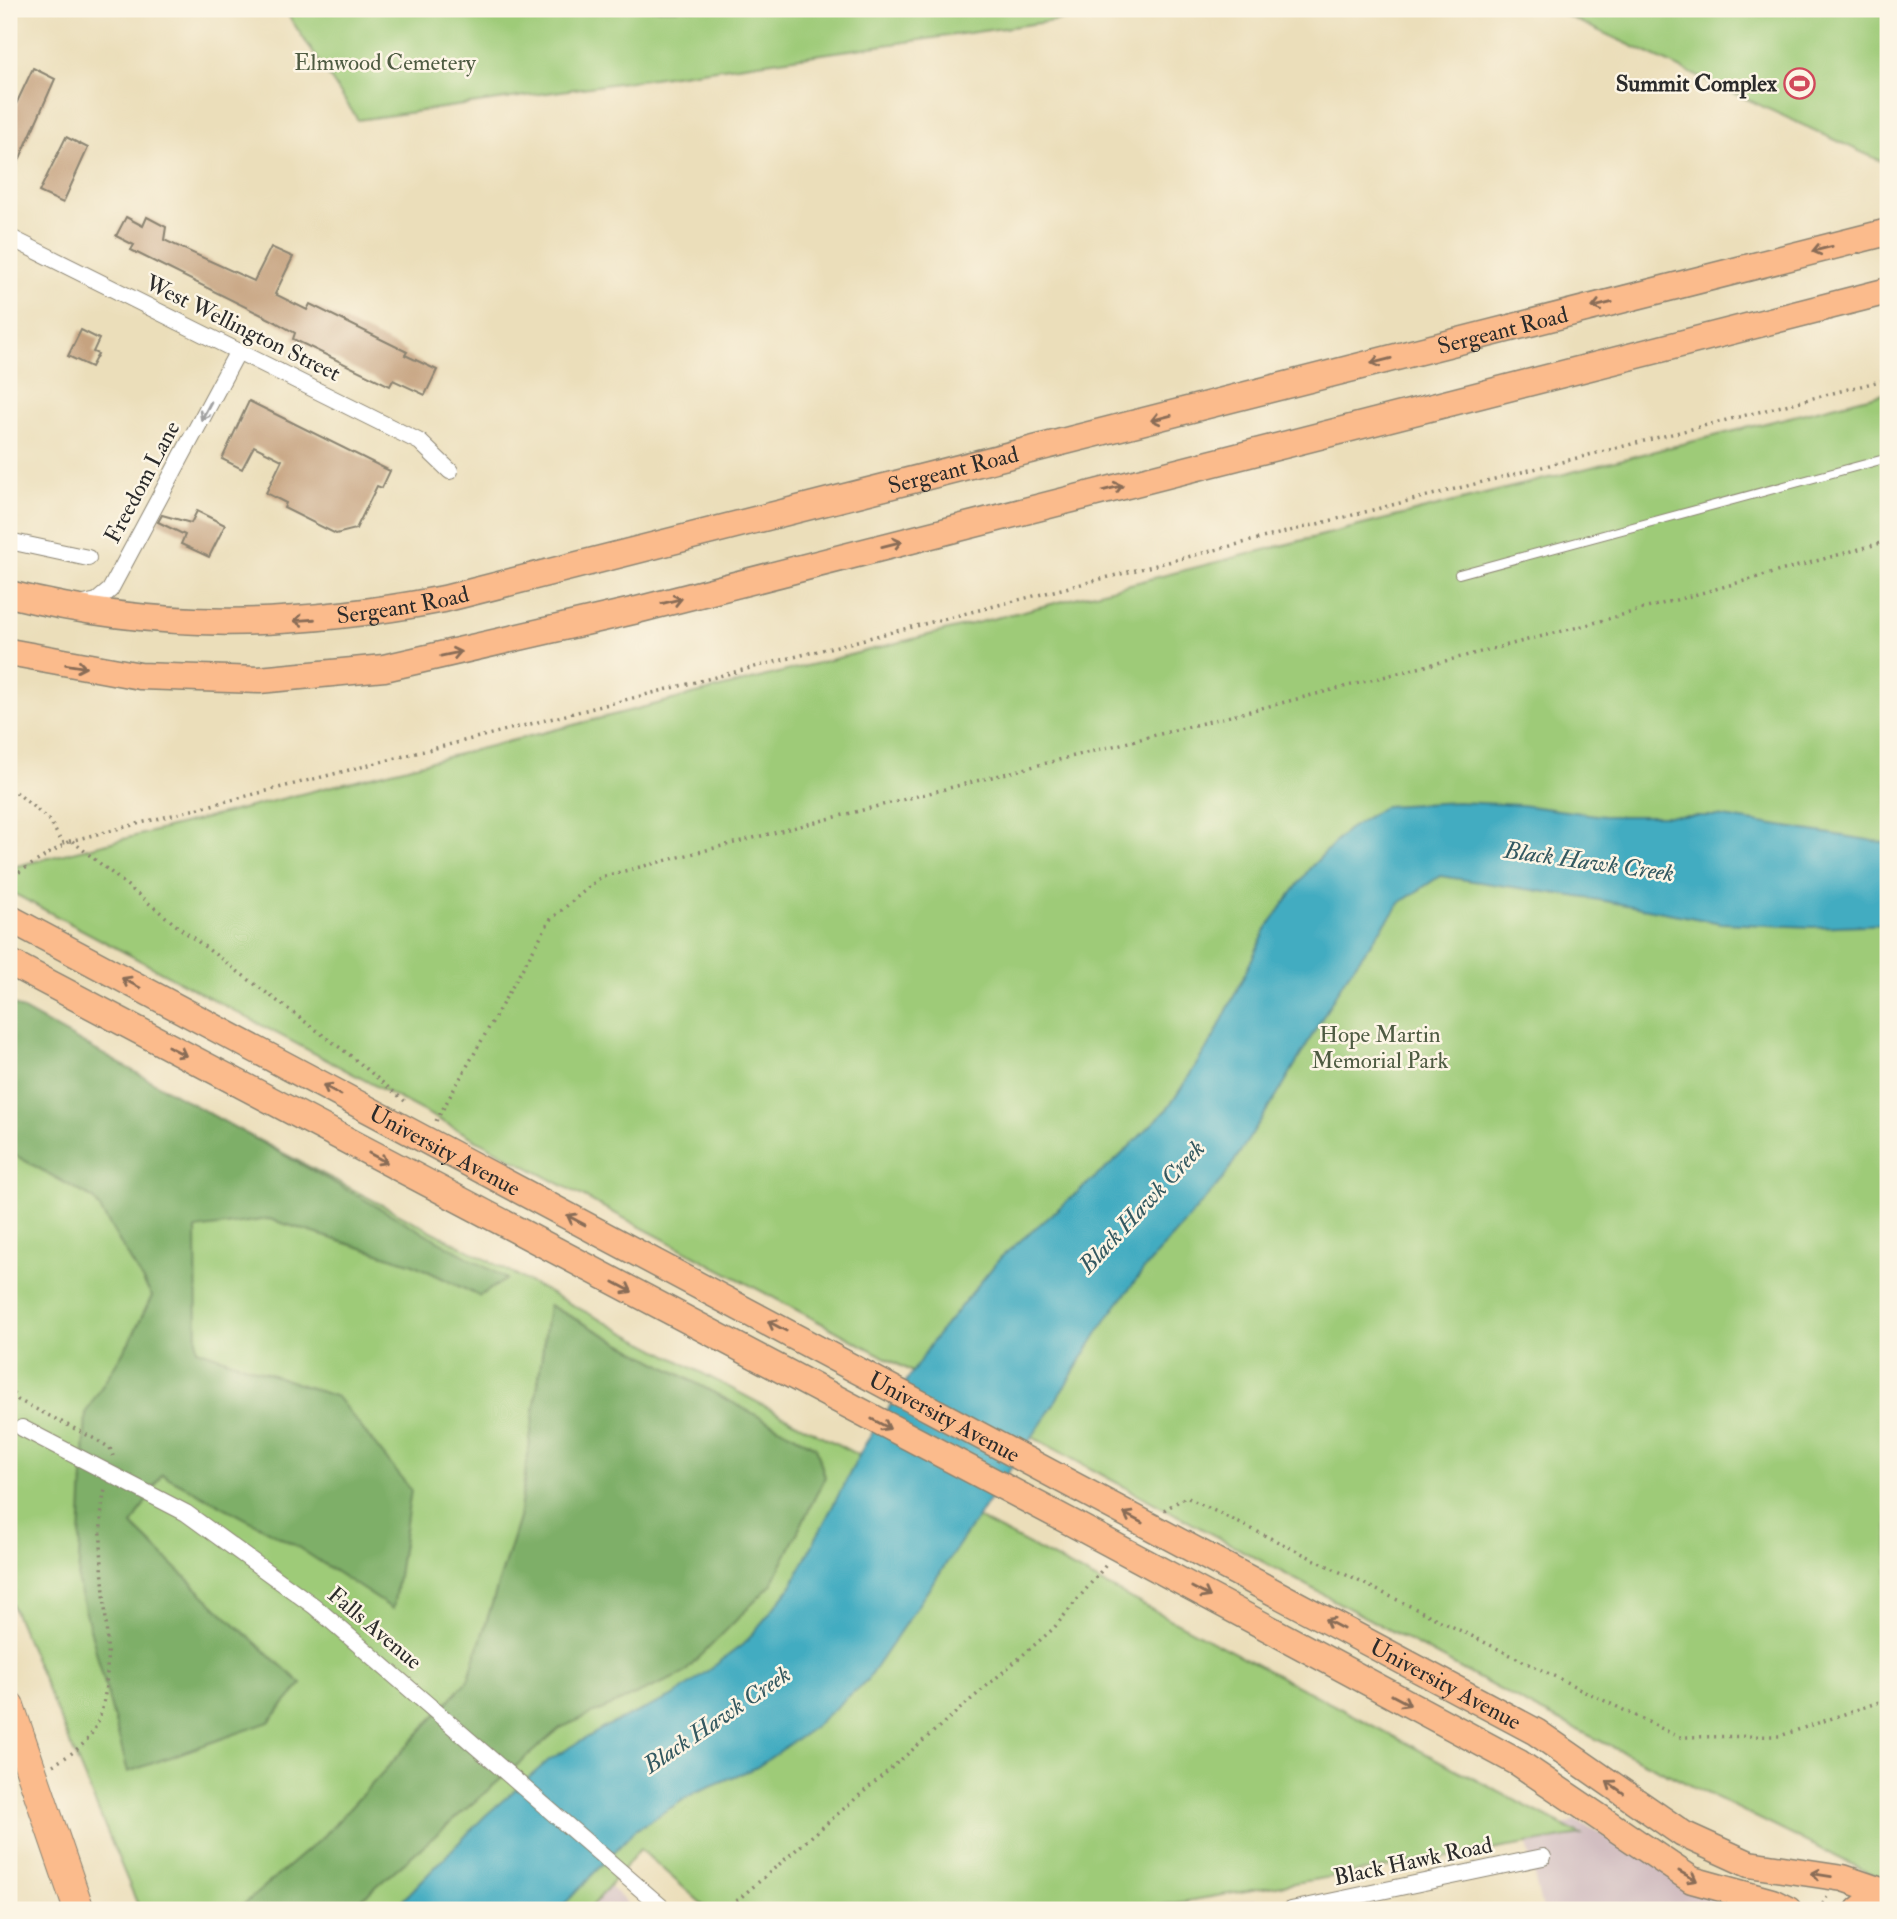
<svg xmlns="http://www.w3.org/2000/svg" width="1897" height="1919" viewBox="0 0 1897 1919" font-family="'IM FELL Double Pica',serif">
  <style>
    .industrial { fill: #d2bec1 }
    .green { fill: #9ecb78; stroke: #647b52; stroke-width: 2 }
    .forest { fill: #7eaf68; stroke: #546d4a; stroke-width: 2 }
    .water { fill: #42acc1; stroke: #366c76; stroke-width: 2 }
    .building { fill: #c6a380 }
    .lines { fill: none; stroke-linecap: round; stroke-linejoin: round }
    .service-casing { stroke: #8b8472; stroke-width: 10 }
    .minor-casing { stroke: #8b8472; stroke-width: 18 }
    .primary-casing { stroke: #8b8472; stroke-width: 29 }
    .motorway-casing { stroke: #8b8472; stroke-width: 32 }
    .path { stroke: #8b8472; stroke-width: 3.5; stroke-dasharray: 2 5; stroke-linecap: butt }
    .service { stroke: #fff; stroke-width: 8 }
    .minor { stroke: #fff; stroke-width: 16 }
    .primary { stroke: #fbbb8c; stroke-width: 26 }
    .motorway { stroke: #fbbb8c; stroke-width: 30 }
    .motorway-bridge-casing { stroke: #8b8472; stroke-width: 32; stroke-linecap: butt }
    .motorway-bridge { stroke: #fbbb8c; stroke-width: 30 }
    .oneway { stroke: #896c57 }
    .oneway2 { stroke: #a0a0a0 }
    .labels { text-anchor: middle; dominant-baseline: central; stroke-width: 5; stroke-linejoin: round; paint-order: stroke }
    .park-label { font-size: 23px; fill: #4e5b42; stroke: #fcf5e5 }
    .poi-label { font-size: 23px; font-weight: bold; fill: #2b2b2b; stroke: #fcf5e5; text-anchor: end }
    .street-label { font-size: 23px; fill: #2b2b2b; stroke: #fcf5e5 }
    .water-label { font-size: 24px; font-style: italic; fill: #335860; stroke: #fcf5e5 }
  </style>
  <rect width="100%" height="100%" fill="#fcf5e5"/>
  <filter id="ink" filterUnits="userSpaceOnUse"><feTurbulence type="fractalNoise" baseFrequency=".0143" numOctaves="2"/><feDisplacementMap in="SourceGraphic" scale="14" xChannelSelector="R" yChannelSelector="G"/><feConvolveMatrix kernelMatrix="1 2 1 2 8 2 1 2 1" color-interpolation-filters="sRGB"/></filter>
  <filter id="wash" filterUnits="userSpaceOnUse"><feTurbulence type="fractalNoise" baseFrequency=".00686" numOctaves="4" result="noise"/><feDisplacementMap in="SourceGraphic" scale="28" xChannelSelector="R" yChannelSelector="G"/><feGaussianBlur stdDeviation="1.57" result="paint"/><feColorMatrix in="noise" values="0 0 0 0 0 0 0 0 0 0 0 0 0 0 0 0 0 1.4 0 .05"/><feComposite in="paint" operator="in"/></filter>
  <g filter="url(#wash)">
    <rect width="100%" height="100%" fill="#ebdeba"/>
    <g class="industrial">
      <path d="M1575,1820L1692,1880L1740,1910H1542L1526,1840Z"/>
      <path d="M594,1873L635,1910H559Z"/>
      <path d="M1255,1899L1256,1910H1188Z"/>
    </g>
    <g class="green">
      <path d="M284,9H1137L358,120Z"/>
      <path d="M1552,9H1888V157L1885,163Z"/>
      <path d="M1888,392V1882L1537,1710L825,1325L9,891V868Z"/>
      <path d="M9,1009L1581,1835L1133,1910H709L640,1849L589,1910H140L9,1598Z"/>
    </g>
    <g class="forest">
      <path d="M9,1002L507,1279L479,1296L413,1264L269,1219L196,1229L197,1349L337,1397L411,1490L393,1609L293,1544L162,1474L132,1525L219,1610L302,1684L269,1722L128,1772L78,1583L86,1412L131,1339L152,1296L94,1199L9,1152Z"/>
      <path d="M549,1305L816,1447L825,1477L772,1584L683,1674L560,1728L349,1910H237L325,1835L468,1680L519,1518Z"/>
    </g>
    <path class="water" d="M1457,802L1521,805L1604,816H1717L1888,843V924L1813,927L1721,923L1605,901L1440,876L1401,902L1344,980L1284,1084L1223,1179L1150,1262L1107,1318L1045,1418L867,1680L810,1730L757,1767L696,1792L634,1831L559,1910H393L485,1816L549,1760L607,1726L674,1696L746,1642L790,1588L864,1446L934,1339L1001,1257L1117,1159L1169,1107L1214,1037L1268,926L1310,868L1347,830L1385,806Z"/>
    <g id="blocks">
      <g class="building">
        <path d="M33,68L55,79L9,183V119Z"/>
        <path d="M66,137L88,148L63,203L39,192Z"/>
        <path d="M126,217L143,226L147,217L166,227L164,240L254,281L271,247L293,257L275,294L307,310L310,304L407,352L405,355L437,370L425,395L393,380L390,386L293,339L295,333L270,319L131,250L134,245L116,236Z"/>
        <path d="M81,330L99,339L93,352L98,354L91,367L68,356Z"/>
        <path d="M249,401L390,471L382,488L377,486L356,529L336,534L284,508L286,503L266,493L282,460L254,446L242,469L222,459Z"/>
        <path d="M197,511L225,525L209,557L181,544L185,535L158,522L162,515L191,523Z"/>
      </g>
    </g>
  </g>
  <g filter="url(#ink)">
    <use href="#blocks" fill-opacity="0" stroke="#8b8472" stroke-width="2"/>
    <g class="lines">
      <defs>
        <path id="service" d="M1459,574L1888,458"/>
        <g id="minor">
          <path d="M9,237L420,442L450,471"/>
          <path d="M9,541L88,558"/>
          <path d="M80,605L97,601L110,590L238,351"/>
          <path d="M22,1428L186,1513L314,1606L665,1910"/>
          <path d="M1291,1910L1543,1857"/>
        </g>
        <g id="primary">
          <path id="s1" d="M9,594C160,632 293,628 444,599L1888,232"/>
          <path d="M9,652L140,676L259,680L384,668L637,610L1888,291"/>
          <path id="s2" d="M9,918L1536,1732L1683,1834L1749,1864L1843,1878L1887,1893"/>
          <path d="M9,962L1076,1525L1519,1763L1692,1880L1772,1902L1788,1910"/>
          <path d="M1859,1910L1875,1897L1888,1892"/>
        </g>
        <path id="motorway" d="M9,1706L20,1738"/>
      </defs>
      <use href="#service" class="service-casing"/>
      <use href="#minor" class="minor-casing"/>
      <use href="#primary" class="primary-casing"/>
      <use href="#motorway" class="motorway-casing"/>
      <g class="path">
        <path d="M16,792L50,821L62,843L1888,379"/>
        <path d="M13,876L71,840L177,926L351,1056L407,1103"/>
        <path d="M436,1121L550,920L601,877L1586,625L1888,541"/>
        <path d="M9,1388L18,1400L97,1440L110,1448L113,1456"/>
        <path d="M1164,1510L1186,1497L1679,1737L1780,1736L1888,1699"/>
        <path d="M53,1765C63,1759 75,1752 84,1743C132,1695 88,1557 105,1490"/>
        <path d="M726,1910L1053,1629L1106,1565"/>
        <path d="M1819,1910L1827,1897"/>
      </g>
      <use href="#service" class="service"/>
      <use href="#minor" class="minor"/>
      <use href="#primary" class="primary"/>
      <use href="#motorway" class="motorway"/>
      <defs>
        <path id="motorway-bridge" d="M20,1738L79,1910"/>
      </defs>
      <use href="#motorway-bridge" class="motorway-bridge-casing"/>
      <use href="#motorway-bridge" class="motorway-bridge"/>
    </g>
    <defs><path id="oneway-shaft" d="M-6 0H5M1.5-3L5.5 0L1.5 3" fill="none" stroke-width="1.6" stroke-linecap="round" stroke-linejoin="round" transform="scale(1.75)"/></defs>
    <g class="oneway">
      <use href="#oneway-shaft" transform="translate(1822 249) rotate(166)"/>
      <use href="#oneway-shaft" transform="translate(1602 305) rotate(166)"/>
      <use href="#oneway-shaft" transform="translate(1381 361) rotate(166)"/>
      <use href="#oneway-shaft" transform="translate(1161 418) rotate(166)"/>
      <use href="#oneway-shaft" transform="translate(1113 488) rotate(-14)"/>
      <use href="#oneway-shaft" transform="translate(892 544) rotate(-14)"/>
      <use href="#oneway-shaft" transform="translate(672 601) rotate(-14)"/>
      <use href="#oneway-shaft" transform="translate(304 620) rotate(176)"/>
      <use href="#oneway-shaft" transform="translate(451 654) rotate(-12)"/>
      <use href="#oneway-shaft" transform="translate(76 666) rotate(9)"/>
      <use href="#oneway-shaft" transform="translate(131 983) rotate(-152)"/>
      <use href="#oneway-shaft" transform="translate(177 1051) rotate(28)"/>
      <use href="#oneway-shaft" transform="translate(332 1090) rotate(-152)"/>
      <use href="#oneway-shaft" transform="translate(378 1158) rotate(28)"/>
      <use href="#oneway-shaft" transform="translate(576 1220) rotate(-152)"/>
      <use href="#oneway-shaft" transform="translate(623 1287) rotate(28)"/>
      <use href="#oneway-shaft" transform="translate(777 1326) rotate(-152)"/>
      <use href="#oneway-shaft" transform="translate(881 1424) rotate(28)"/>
      <use href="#oneway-shaft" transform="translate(1133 1518) rotate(-152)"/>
      <use href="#oneway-shaft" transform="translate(1201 1592) rotate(28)"/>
      <use href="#oneway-shaft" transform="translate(1334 1624) rotate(-152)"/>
      <use href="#oneway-shaft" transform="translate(1401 1700) rotate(28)"/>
      <use href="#oneway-shaft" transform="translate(1615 1787) rotate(-145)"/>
      <use href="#oneway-shaft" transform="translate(1821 1875) rotate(-171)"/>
      <use href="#oneway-shaft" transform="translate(1688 1876) rotate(29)"/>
    </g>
    <use class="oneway2" href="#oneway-shaft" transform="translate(206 411) rotate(118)"/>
  </g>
  <defs>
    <symbol id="stadium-ring" viewBox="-11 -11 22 22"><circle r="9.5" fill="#fcf5e5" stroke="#d1495b" stroke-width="1.5"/><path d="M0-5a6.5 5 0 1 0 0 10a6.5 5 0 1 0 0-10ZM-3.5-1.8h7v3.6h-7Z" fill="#d1495b"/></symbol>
  </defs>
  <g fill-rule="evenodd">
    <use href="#stadium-ring" x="1782" y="66" width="35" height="35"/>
  </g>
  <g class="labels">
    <g class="park-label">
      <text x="385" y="62">Elmwood Cemetery</text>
      <text x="1380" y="1034">Hope Martin<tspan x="1380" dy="26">Memorial Park</tspan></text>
    </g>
    <g class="poi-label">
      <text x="1777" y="83">Summit Complex</text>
    </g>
    <g class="street-label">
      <text transform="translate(243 328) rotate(26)">West Wellington Street</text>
      <text stroke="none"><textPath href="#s1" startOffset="1531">Sergeant Road</textPath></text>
      <text stroke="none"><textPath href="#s1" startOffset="964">Sergeant Road</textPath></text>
      <text transform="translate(142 482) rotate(-62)">Freedom Lane</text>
      <text stroke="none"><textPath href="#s1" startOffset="397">Sergeant Road</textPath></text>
      <text stroke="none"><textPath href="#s2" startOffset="494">University Avenue</textPath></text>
      <text stroke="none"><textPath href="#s2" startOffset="1060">University Avenue</textPath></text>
      <text transform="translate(375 1628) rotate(40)">Falls Avenue</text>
      <text stroke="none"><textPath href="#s2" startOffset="1628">University Avenue</textPath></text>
      <text transform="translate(1413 1861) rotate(-12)">Black Hawk Road</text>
    </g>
    <g class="water-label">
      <text transform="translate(1589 862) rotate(8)">Black Hawk Creek</text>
      <text transform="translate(1142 1207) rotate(-47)">Black Hawk Creek</text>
      <text transform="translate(717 1720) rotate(-34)">Black Hawk Creek</text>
    </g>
  </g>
  <rect width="1897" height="1919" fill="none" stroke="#fcf5e5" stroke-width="35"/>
</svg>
